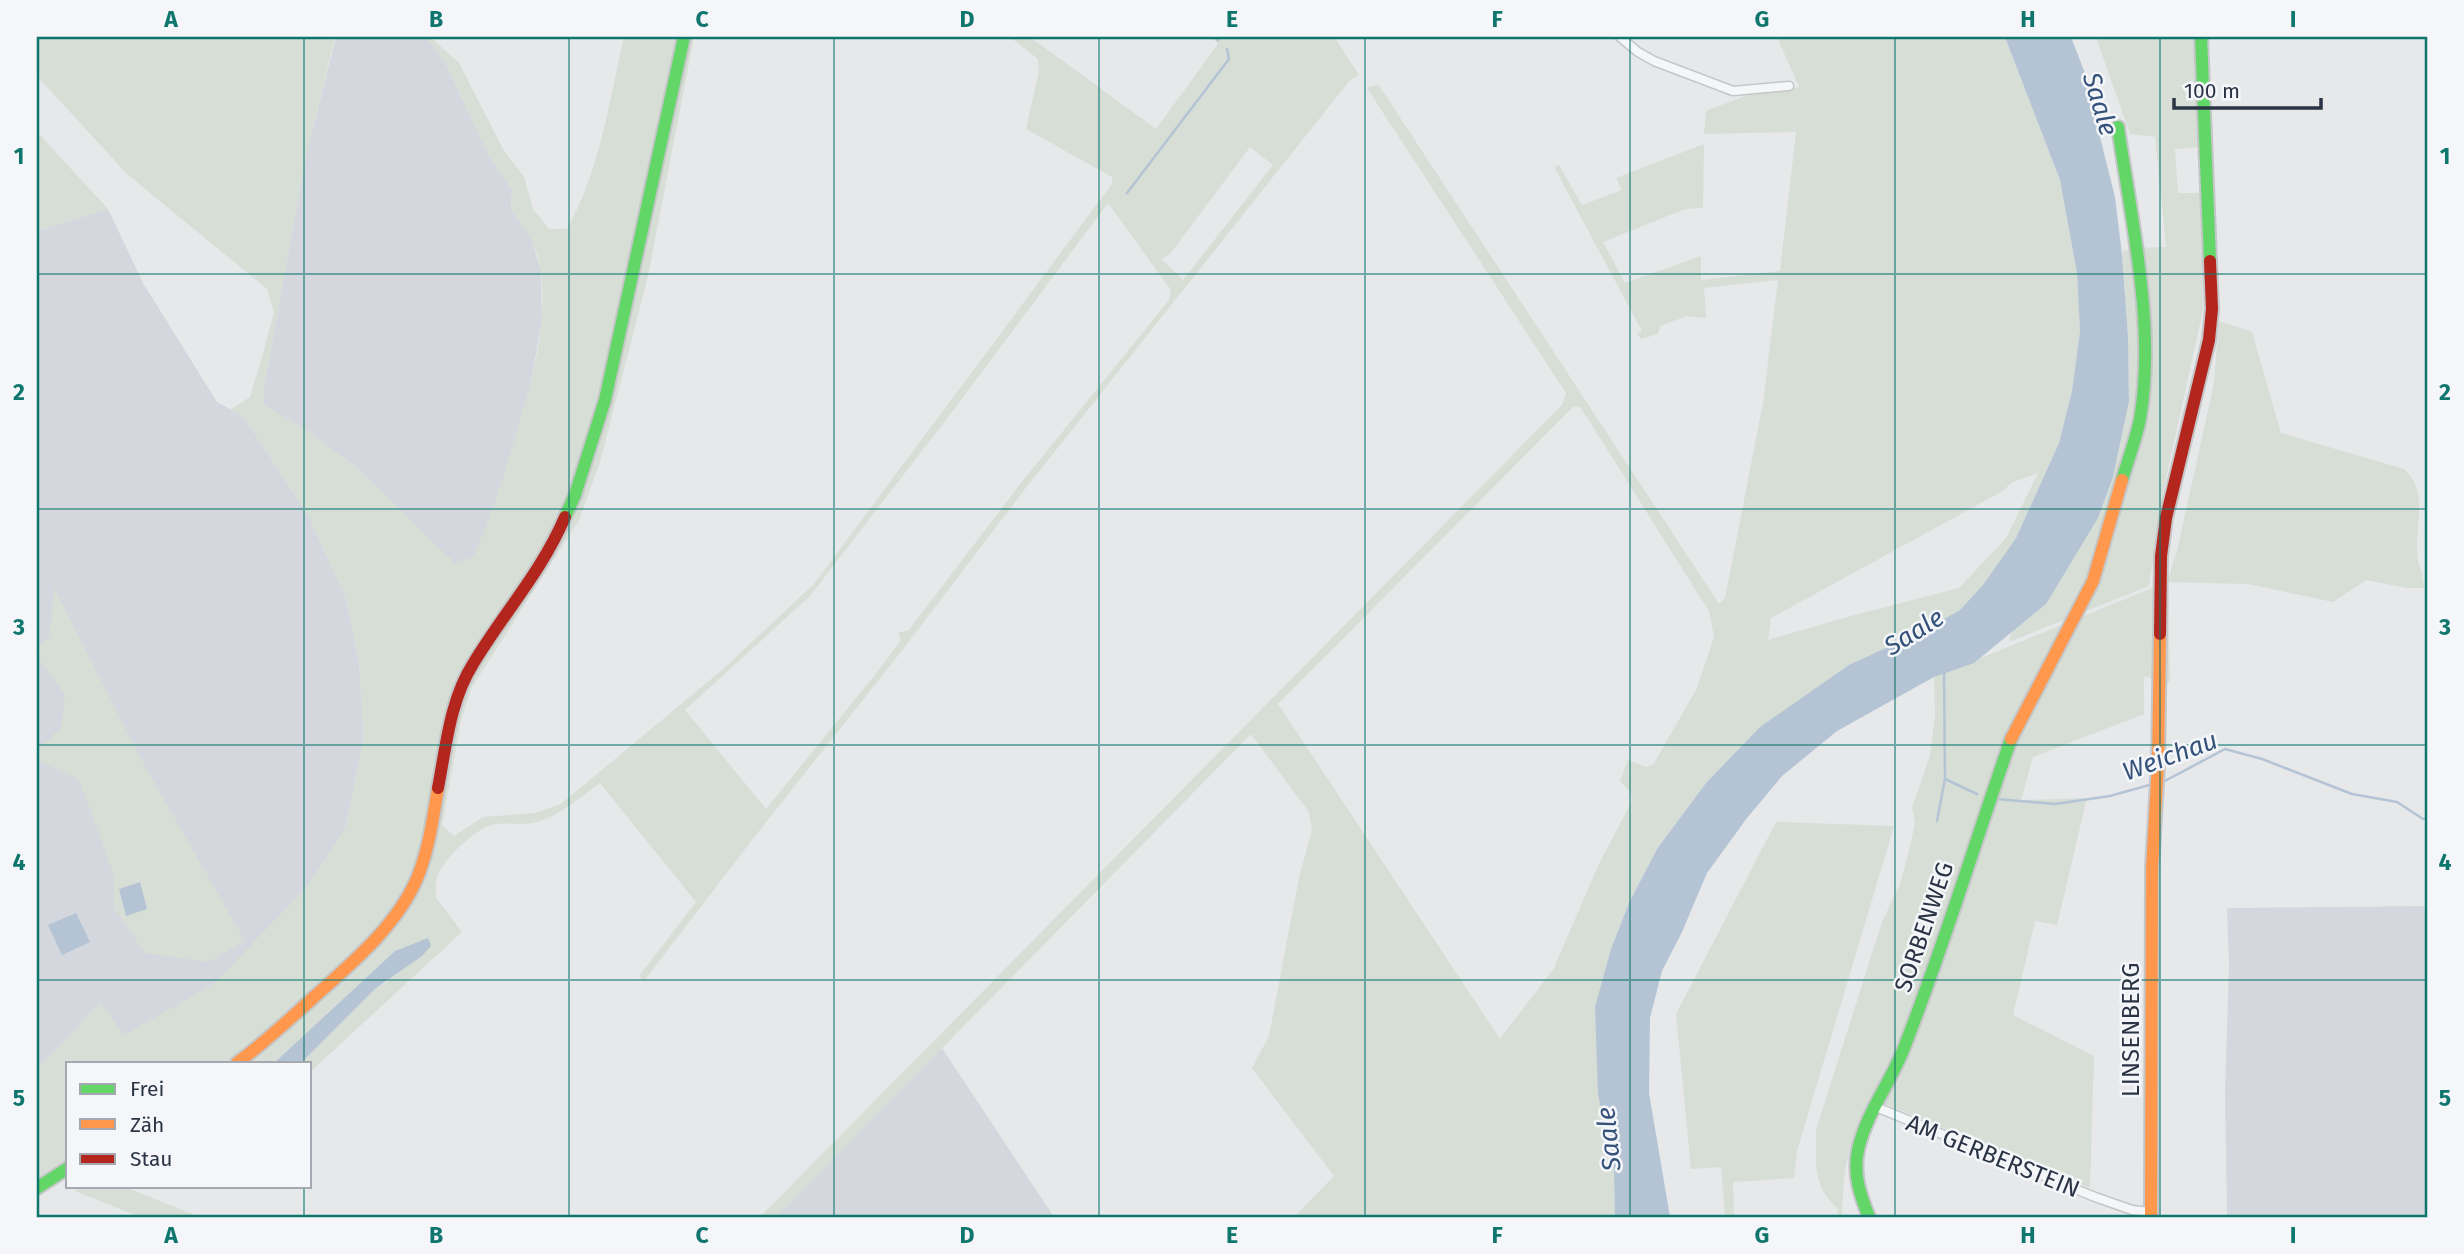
<svg xmlns="http://www.w3.org/2000/svg" width="2464" height="1254" viewBox="0 0 2464 1254" font-family="'Fira Sans',sans-serif">
  <style>
    .built { fill: #d4d7dd }
    .green { fill: #d6ded6; fill-rule: evenodd }
    .water { fill: #b4c4d5 }
    .lines { fill: none; stroke-linecap: round; stroke-linejoin: round }
    .stream { stroke: #b4c4d5; stroke-width: 2.5 }
    .street-casing { stroke: #c4c6c8; stroke-width: 11 }
    .fast-casing { stroke: #c4c6c8; stroke-width: 16 }
    .slow-casing { stroke: #c4c6c8; stroke-width: 16 }
    .jam-casing { stroke: #c4c6c8; stroke-width: 16 }
    .street { stroke: #f5f6f7; stroke-width: 8 }
    .fast { stroke: #63d668; stroke-width: 12 }
    .slow { stroke: #ff974d; stroke-width: 12 }
    .jam { stroke: #b3261e; stroke-width: 12 }
    .grid { fill: none; stroke: #0f766e; stroke-width: 2; stroke-opacity: 0.55 }
    .labels { text-anchor: middle; dominant-baseline: central; stroke-width: 5; stroke-linejoin: round; paint-order: stroke }
    .street-label { font-size: 24px; fill: #2b3445; stroke: #f4f6f9 }
    .water-label { font-size: 26px; font-style: italic; fill: #34527a; stroke: #f4f6f9 }
    .neatline { fill: none; stroke: #0f766e; stroke-width: 2.5 }
    .grid-label { font-size: 23px; text-anchor: middle; font-weight: bold; fill: #0f766e }
  </style>
  <rect width="100%" height="100%" fill="#e6e8ea"/>
  <g class="built">
    <path d="M336,37H426L445,62L489,156L512,190L511,210L529,232L541,270L542,320L530,388L492,515L473,557L455,564L356,467L303,428L264,405L263,392L306,155Z"/>
    <path d="M108,209L143,283L217,402L243,416L308,515L346,598L359,663L364,738L346,827L308,886L250,948L212,985L124,1036L100,1003L60,1046L37,1068V231Z"/>
    <path d="M2427,906V1217H2227L2225,1091L2229,965L2227,908Z"/>
    <path d="M942,1048L1054,1217H776Z"/>
  </g>
  <g class="green">
    <path d="M37,37H335L306,155L263,392L264,405L303,428L356,467L455,563L473,557C491,518 502,482 514,441C530,387 548,329 541,272C538,247 526,229 511,210L512,190L489,156L445,62L426,37H430L459,63L503,149L524,177L533,209L549,229H567C600,170 609,102 624,37H694L648,276L600,462L579,520L472,687L461,721L442,825L454,836L483,817L535,813L561,804L722,670L814,584L1112,184V177L1026,129L1039,71L1038,59L1010,37H1030L1156,129L1218,44L1212,37H1334L1359,75L1350,80L1025,489L904,648L755,836L644,981L639,976L696,902L600,783C581,797 563,813 540,821C524,827 506,821 492,825C474,830 443,859 437,877C435,883 436,892 436,898L462,932L310,1072V1063H301L376,988L387,982L395,951L274,1063H68V1159L37,1178V1068L60,1046L101,1002L124,1035L212,985L308,886L346,827L364,738L359,663L346,598L308,515L243,416L231,409L250,397L262,357L274,312L267,289L127,174L37,76ZM1250,147L1273,165L1183,280L1161,259L1170,254ZM1108,203L1171,290L1169,300L1021,483L908,631L898,632L901,640L874,676L766,809L685,710L810,596L955,408Z"/>
    <path d="M1777,37H2005L2060,180L2077,273L2080,331L2072,391L2059,443L2016,538L1983,586L1960,610L1760,727L1706,783L1657,849L1629,903L1611,949L1598,1094L1614,1172L1615,1217H1294L1334,1176L1252,1068L1269,1036L1299,878L1312,830L1309,812L1251,734L776,1217H760L1562,405L1566,393L1367,88L1378,84L1719,604L1725,598L1763,403L1778,280L1704,288L1706,318L1687,316L1660,326L1658,334L1641,339L1637,334L1642,331L1554,167L1559,165L1582,205L1622,190L1616,178L1704,144L1703,208L1685,209L1603,242L1625,283L1701,256V280L1780,271L1796,132L1704,134L1706,111L1745,96L1799,87ZM1574,406L1581,408L1709,611L1714,637L1696,690L1653,765L1646,767L1628,760L1620,781L1631,793L1632,801L1598,866L1554,968L1500,1039L1278,704ZM2038,473L2006,538L1959,588L1851,616L1768,640L1771,618L2001,492L2013,482Z"/>
    <path d="M2096,37H2194L2200,147L2175,149L2178,193H2202L2203,310L2165,483L2149,586L2009,642L2012,630L2046,604L2113,477L2129,401L2128,336L2122,251L2138,248L2166,247L2155,137L2130,134Z"/>
    <path d="M37,132L108,209L37,231Z"/>
    <path d="M2219,321L2252,332L2281,433L2404,469C2428,490 2416,521 2417,551C2417,563 2424,574 2424,588H2407L2366,580L2333,602L2248,584L2168,582L2170,683L2144,676V714L2033,757L2021,800L2087,798L2057,925L2035,921L2013,1015L2094,1056L2090,1188L1873,1099C1847,1135 1843,1174 1842,1217H1837L1838,1209C1812,1185 1816,1164 1816,1130L1882,922L1900,884L1909,851L1915,823L1912,807L1930,756L1935,716L1934,677L2167,582L2177,551L2214,383Z"/>
    <path d="M54,587L142,761L245,941L208,962L145,953L114,908L113,873L79,779L37,760V751L61,727L65,695L37,656V649L50,634Z"/>
    <path d="M1776,822L1894,826L1797,1151L1794,1178L1733,1182L1734,1217H1715L1725,1216L1721,1167L1691,1169L1676,1014Z"/>
    <path d="M80,1186H122L200,1217H140L75,1191Z"/>
  </g>
  <g class="water">
    <path d="M2005,37H2071L2098,107L2100,137L2115,197L2122,255L2128,336L2129,401L2113,477L2098,518L2046,604L1974,663L1934,677L1837,731L1782,776L1747,818L1707,873L1682,932L1662,971L1650,1018L1649,1093L1670,1217H1615L1614,1172L1598,1094L1595,1007L1611,949L1629,903L1657,849L1706,783L1760,727L1849,665L1923,631L1960,610L1983,585L2016,538L2059,443L2072,391L2080,331L2077,273L2060,180Z"/>
    <path d="M140,882L147,909L126,916L119,889Z"/>
    <path d="M76,913L90,942L62,955L48,925Z"/>
    <path d="M428,938L431,946L422,956L376,988L301,1063H274L395,951Z"/>
  </g>
  <g class="lines">
    <g class="stream">
      <path d="M1215,37L1218,40"/>
      <path d="M1127,193L1229,59L1227,49"/>
      <path d="M1945,779L1977,794"/>
      <path d="M2163,782L2225,749L2262,759L2352,794L2397,802L2423,819L2427,818"/>
      <path d="M1997,799L2055,804L2110,796L2153,784"/>
      <path d="M1937,821L1945,779L1944,671"/>
    </g>
    <defs>
      <g id="street">
        <path d="M1620,37L1638,52L1654,61L1733,91L1789,86"/>
        <path d="M1876,1107L2095,1197L2132,1210L2151,1212"/>
      </g>
      <g id="fast">
        <path d="M2201,37L2210,261"/>
        <path d="M2118,127C2131,219 2156,327 2140,419C2136,439 2128,460 2122,480"/>
        <path d="M565,517L575,495L605,400L684,37"/>
        <path d="M37,1188L68,1168"/>
        <path d="M1869,1217C1860,1195 1853,1174 1858,1150C1866,1113 1891,1082 1904,1048C1944,946 1975,842 2011,739"/>
      </g>
      <g id="slow">
        <path d="M2011,739L2093,581L2122,480"/>
        <path d="M237,1063C264,1043 289,1020 314,997C352,963 398,925 418,876C429,848 433,818 438,788"/>
        <path d="M2151,1217L2152,868L2158,764L2160,634"/>
      </g>
      <g id="jam">
        <path d="M2160,634L2161,556L2166,518L2209,340L2212,309L2210,261"/>
        <path d="M438,788C446,747 450,700 473,664C503,614 542,571 565,517"/>
      </g>
    </defs>
    <use href="#street" class="street-casing"/>
    <use href="#fast" class="fast-casing"/>
    <use href="#slow" class="slow-casing"/>
    <use href="#jam" class="jam-casing"/>
    <use href="#street" class="street"/>
    <use href="#fast" class="fast"/>
    <use href="#slow" class="slow"/>
    <use href="#jam" class="jam"/>
  </g>
  <path class="grid" d="M304,37V1063M569,37V1217M834,37V1217M1099,37V1217M1365,37V1217M1630,37V1217M1895,37V1217M2160,37V1217M37,274H2427M37,509H2427M37,745H2427M37,980H2427M304,1186V1217"/>
  <g class="labels">
    <g class="street-label">
      <text transform="translate(1924 927) rotate(-71)">SORBENWEG</text>
      <text transform="translate(2131 1030) rotate(-90)">LINSENBERG</text>
      <text transform="translate(1993 1156) rotate(22)">AM GERBERSTEIN</text>
    </g>
    <g class="water-label">
      <text transform="translate(2100 104) rotate(73)">Saale</text>
      <text transform="translate(1914 632) rotate(-32)">Saale</text>
      <text transform="translate(2170 756) rotate(-20)">Weichau</text>
      <text transform="translate(1609 1139) rotate(-96)">Saale</text>
    </g>
  </g>
  <rect width="2464" height="1254" fill="none" stroke="#f4f6f9" stroke-width="77"/>
  <rect x="66" y="1062" width="245" height="126" fill="#f4f6f9" stroke="#a4a8b1" stroke-width="2"/>
  <rect x="80" y="1084" width="35" height="10" fill="#63d668" stroke="#a4a8b1" stroke-width="2"/>
  <text x="130" y="1096" font-size="21" fill="#2b3445">Frei</text>
  <rect x="80" y="1119" width="35" height="10" fill="#ff974d" stroke="#a4a8b1" stroke-width="2"/>
  <text x="130" y="1132" font-size="21" fill="#2b3445">Zäh</text>
  <rect x="80" y="1154" width="35" height="10" fill="#b3261e" stroke="#a4a8b1" stroke-width="2"/>
  <text x="130" y="1166" font-size="21" fill="#2b3445">Stau</text>
  <path d="M2174 98v10h147v-10" fill="none" stroke="#2b3445" stroke-width="3.5"/>
  <text x="2184" y="98" font-size="21" fill="#2b3445" stroke="#f4f6f9" stroke-width="5" paint-order="stroke">100 m</text>
  <rect x="38" y="38" width="2388" height="1178" class="neatline"/>
  <g class="grid-label">
    <text x="171" y="27">A</text>
    <text x="436" y="27">B</text>
    <text x="702" y="27">C</text>
    <text x="967" y="27">D</text>
    <text x="1232" y="27">E</text>
    <text x="1497" y="27">F</text>
    <text x="1762" y="27">G</text>
    <text x="2028" y="27">H</text>
    <text x="2293" y="27">I</text>
    <text x="19" y="164">1</text>
    <text x="2445" y="164">1</text>
    <text x="19" y="400">2</text>
    <text x="2445" y="400">2</text>
    <text x="19" y="635">3</text>
    <text x="2445" y="635">3</text>
    <text x="19" y="870">4</text>
    <text x="2445" y="870">4</text>
    <text x="19" y="1106">5</text>
    <text x="2445" y="1106">5</text>
    <text x="171" y="1243">A</text>
    <text x="436" y="1243">B</text>
    <text x="702" y="1243">C</text>
    <text x="967" y="1243">D</text>
    <text x="1232" y="1243">E</text>
    <text x="1497" y="1243">F</text>
    <text x="1762" y="1243">G</text>
    <text x="2028" y="1243">H</text>
    <text x="2293" y="1243">I</text>
  </g>
</svg>
